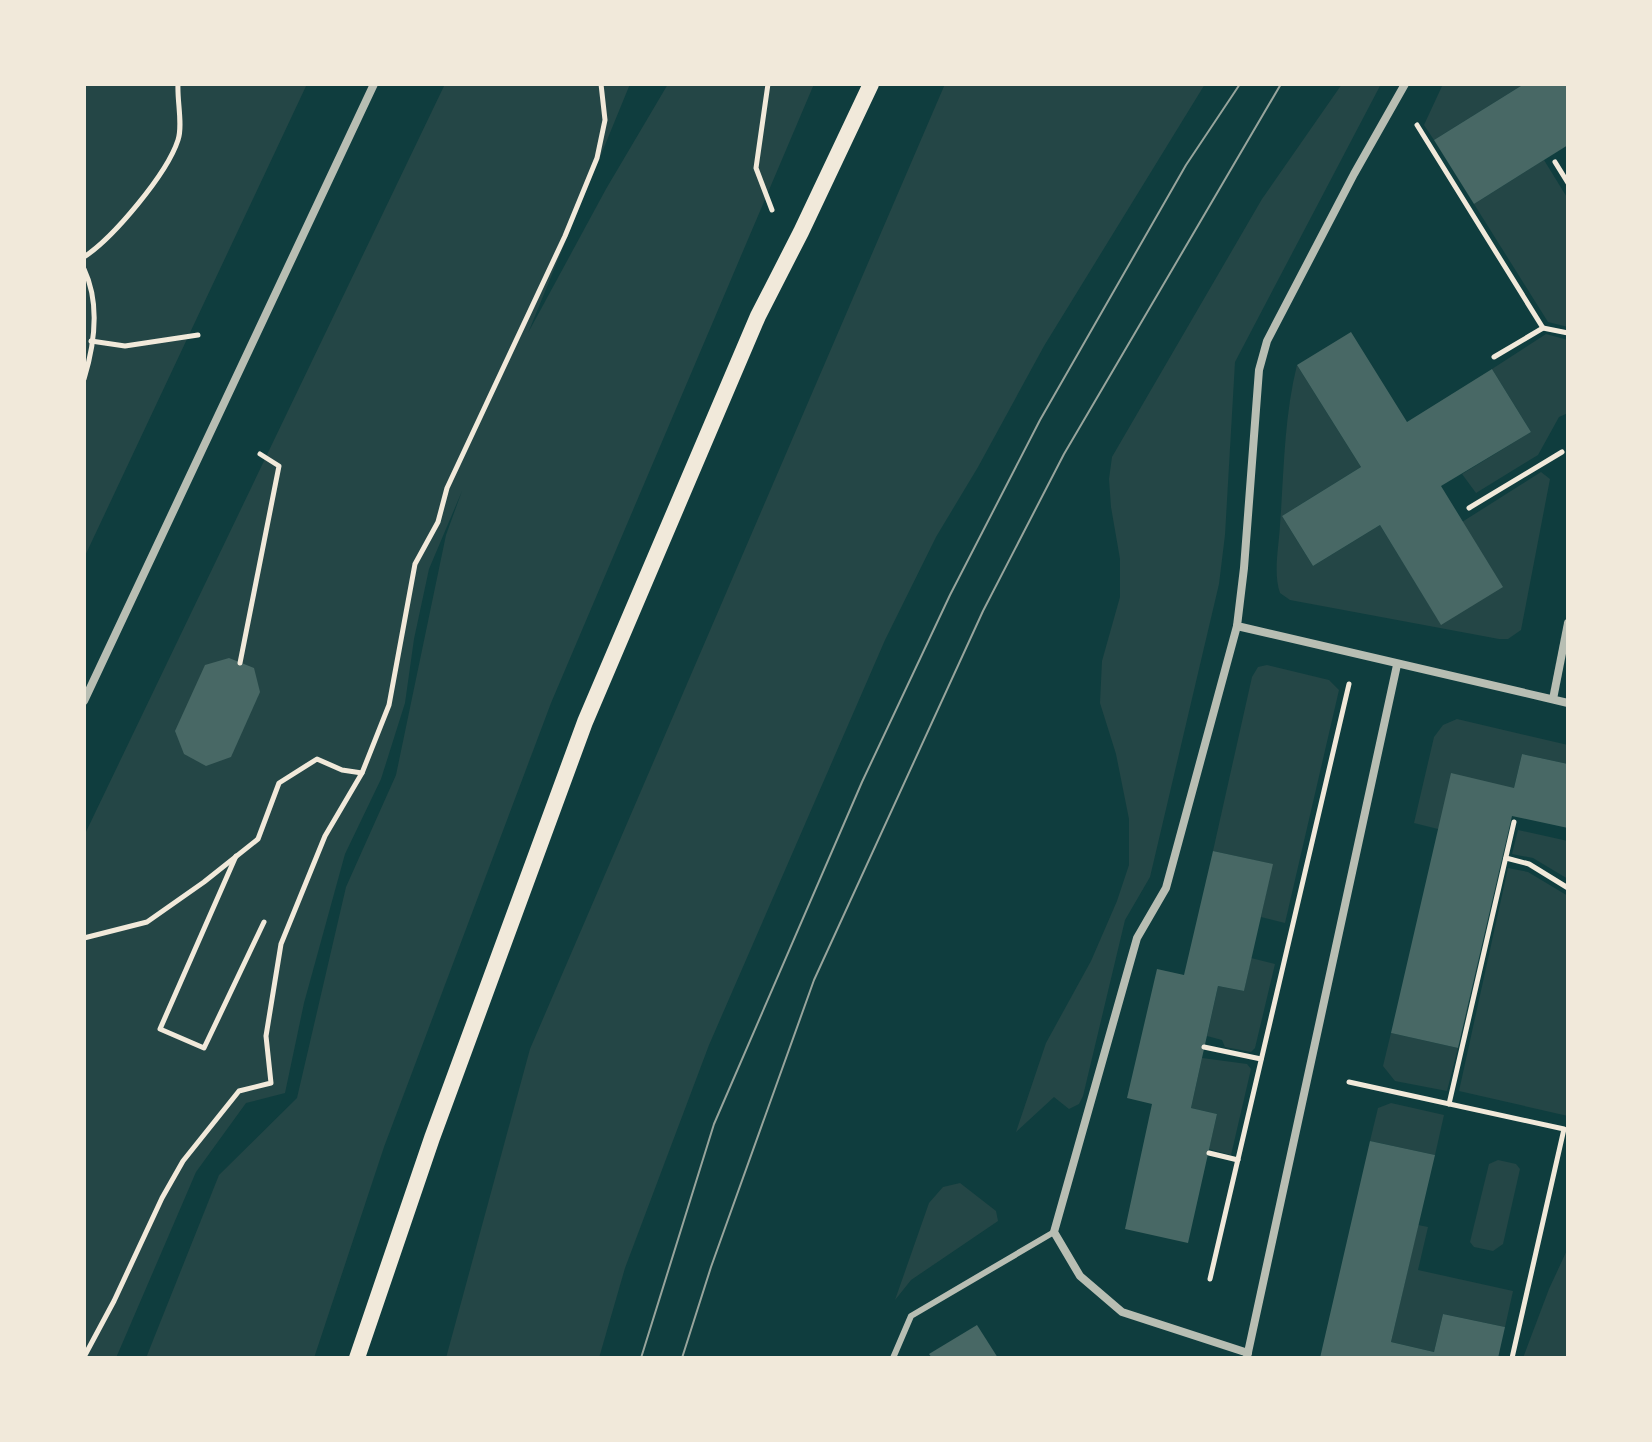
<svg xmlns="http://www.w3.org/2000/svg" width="1652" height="1442" viewBox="0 0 1652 1442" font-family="'PT Sans',sans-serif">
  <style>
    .green { fill: #244646 }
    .building { fill: #486865 }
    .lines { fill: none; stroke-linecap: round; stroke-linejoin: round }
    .path { stroke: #f1e9da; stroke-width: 5 }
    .service { stroke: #b8beb3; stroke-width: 6 }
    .minor { stroke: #b8beb3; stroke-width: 8 }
    .secondary { stroke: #f1e9da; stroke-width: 16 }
    .tram { stroke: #97a49c; stroke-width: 2 }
  </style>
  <rect width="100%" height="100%" fill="#0f3d3e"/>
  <g class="green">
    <path d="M84,84H307L84,558Z"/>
    <path d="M445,84H630L528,333L606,189L668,84H814L551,703L384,1147L314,1358H146L219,1175L297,1098L346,887L396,775L446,535L462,491L429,569L414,639L405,703L381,779L345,854L304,1003L285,1093L246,1103L196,1172L116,1358H84V836Z"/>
    <path d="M945,84H1205L1044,346L978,467L936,537L885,640L709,1045L625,1268L599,1358H446L530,1049Z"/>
    <path d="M1342,84H1381L1235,362L1225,535L1219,584L1150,877L1125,920L1083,1096L1079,1104L1069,1109L1054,1097L1016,1132L1046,1043L1091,961L1117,901L1129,865V819L1116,754L1100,703L1102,661L1120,597V559L1111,507L1109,479L1112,457L1262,199Z"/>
    <path d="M1443,84H1524L1434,140L1424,125Z"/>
    <path d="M1544,160L1568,199V327L1548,322L1474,204Z"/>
    <path d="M1546,334L1568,340V413L1559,417L1538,455L1476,493L1462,474L1531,432L1492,369Z"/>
    <path d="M1297,365L1361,467L1282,516L1313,566L1380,525L1441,624L1462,522L1541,472L1550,479L1521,630L1508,639H1499L1290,600L1280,593C1273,573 1279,546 1280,525C1284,472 1284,417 1297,365Z"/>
    <path d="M1267,665L1329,680L1339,690L1285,923L1261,917L1272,864L1213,851L1252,677L1258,667Z"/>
    <path d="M1457,719L1568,745V764L1522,754L1514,788L1438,829L1414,823L1434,737L1443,725Z"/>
    <path d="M1518,830L1568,841V879L1533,858L1512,854Z"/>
    <path d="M1508,868L1528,872L1568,896V1116L1459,1091Z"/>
    <path d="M1251,958L1275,964L1255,1048L1251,1052L1225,1047L1222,1040L1207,1036L1218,986L1244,991Z"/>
    <path d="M1391,1033L1458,1048L1447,1091L1395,1081L1383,1066Z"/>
    <path d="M1202,1058L1247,1064L1251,1069L1231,1155L1209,1149L1217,1114L1191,1108Z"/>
    <path d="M1391,1103L1444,1115L1435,1155L1370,1141L1378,1108Z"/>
    <path d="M1498,1160L1516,1164L1520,1169L1503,1244L1493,1251L1474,1247L1470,1242L1489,1164Z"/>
    <path d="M960,1183L996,1211L998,1221L911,1280L895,1300L929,1203L943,1187Z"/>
    <path d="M1418,1225L1428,1227L1418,1270L1513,1291L1505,1327L1443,1314L1434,1352L1391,1342Z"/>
    <path d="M1568,1248V1358H1523L1549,1289Z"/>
  </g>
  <g class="building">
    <path d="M1524,84H1568V145L1474,204L1434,140Z"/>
    <path d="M1351,332L1407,422L1492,369L1531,432L1441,486L1503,587L1441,625L1380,525L1313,566L1282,516L1361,467L1297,365Z"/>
    <path d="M229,658L254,668L260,692L231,757L206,766L184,754L175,731L205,665Z"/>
    <path d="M1522,754L1568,764V828L1512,816L1458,1048L1391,1033L1451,773L1514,788Z"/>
    <path d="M1213,851L1273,864L1244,991L1218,986L1202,1058L1191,1108L1217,1114L1188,1243L1125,1229L1152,1104L1127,1098L1157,969L1184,975Z"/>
    <path d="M1370,1141L1435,1155L1391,1342L1434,1352L1443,1314L1505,1327L1498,1358H1320Z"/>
    <path d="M977,1325L998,1358H932L929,1354Z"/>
  </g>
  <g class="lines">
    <g class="path">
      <path d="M768,84L756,168L772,210"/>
      <path d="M1417,125L1543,328"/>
      <path d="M1555,162L1568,183"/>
      <path d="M84,257C113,238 167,174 178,140C183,125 177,101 178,84"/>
      <path d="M84,269C100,303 95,343 84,379"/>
      <path d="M91,341L125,346L198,335"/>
      <path d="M1494,357L1543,328L1568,333"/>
      <path d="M1469,508L1562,452"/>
      <path d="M240,663L279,466L260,454"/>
      <path d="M236,856L160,1029L204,1048L264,922"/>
      <path d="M1506,858L1529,864L1568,888"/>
      <path d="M84,938L147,922L204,882L258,839L279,783L317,759L342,770L362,773"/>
      <path d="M1204,1047L1261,1059"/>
      <path d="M1349,1082L1564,1129L1512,1358"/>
      <path d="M1449,1104L1514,822"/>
      <path d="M1209,1153L1238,1160"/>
      <path d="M1210,1279L1349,684"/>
      <path d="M84,1357L114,1301L162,1198L183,1161L239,1091L271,1083L266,1036L281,944L325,836L362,773L389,705L415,564L438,522L447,488L565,236L597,158L605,120L601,84"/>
    </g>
    <path class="service" d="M893,1358L911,1316L1054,1232"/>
    <g class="minor">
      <path d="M1405,84L1354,174L1267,341L1259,370L1244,568L1237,626L1568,703"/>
      <path d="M1237,626L1166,888L1137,938L1054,1232L1080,1276L1122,1312L1248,1353"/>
      <path d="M1553,699L1568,623"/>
      <path d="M84,701L374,84"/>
      <path d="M1247,1357L1397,665"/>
    </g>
    <path class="secondary" d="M357,1358L432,1138L585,722L758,316L801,232L871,84"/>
    <g class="tram">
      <path d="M641,1358L714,1124L862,782L950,595L1040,420L1186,165L1240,84"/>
      <path d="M682,1358L711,1267L814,980L983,611L1064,454L1281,84"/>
    </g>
  </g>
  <rect width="1652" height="1442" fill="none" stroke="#f1e9da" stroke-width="172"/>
</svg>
